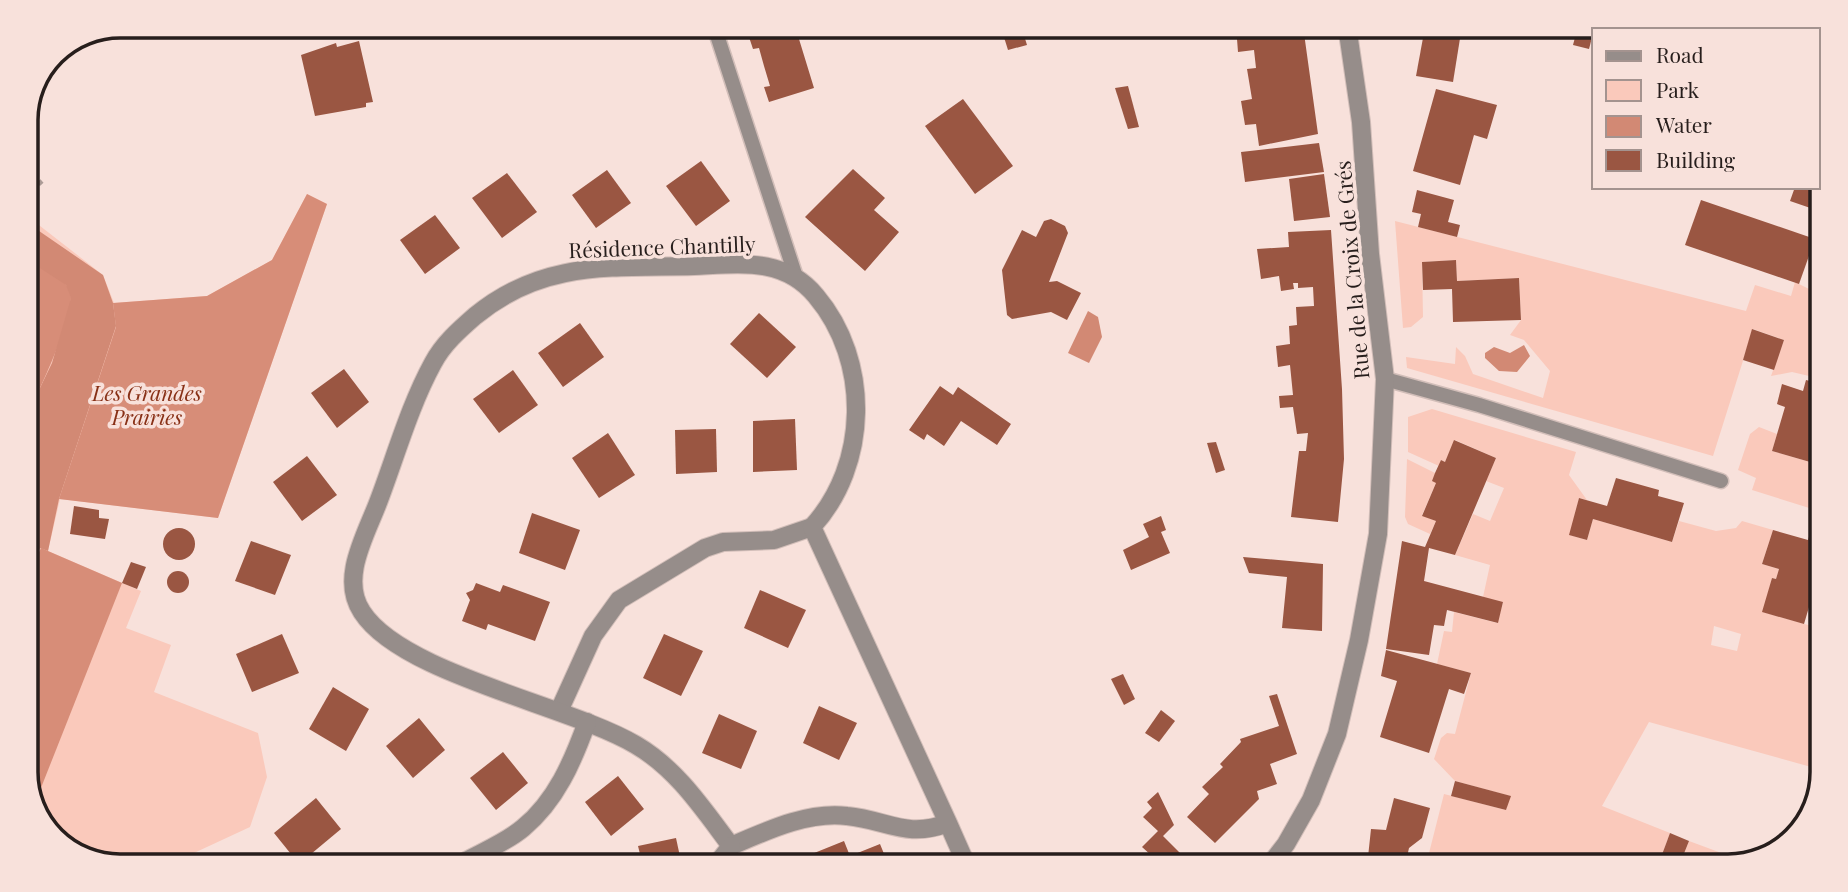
<svg xmlns="http://www.w3.org/2000/svg" width="1848" height="892" viewBox="0 0 1848 892" font-family="'Playfair Display',serif">
  <style>
    .green { fill: #fac9bb; fill-rule: evenodd }
    .forest { fill: #d78d78 }
    .water { fill: #d28974 }
    .building { fill: #9a5642 }
    .lines { fill: none; stroke-linecap: round; stroke-linejoin: round }
    .lane-casing { stroke: #d2beb9; stroke-width: 17 }
    .street-casing { stroke: #d2beb9; stroke-width: 20 }
    .path { stroke: #ac9b96; stroke-width: 4.5; stroke-dasharray: 5 3.5; stroke-linecap: butt }
    .lane { stroke: #968d8a; stroke-width: 14 }
    .street { stroke: #968d8a; stroke-width: 18 }
    .labels { text-anchor: middle; dominant-baseline: central; stroke-width: 7; stroke-linejoin: round; paint-order: stroke }
    .street-label { font-size: 21px; fill: #271e1c; stroke: #f8e1db }
    .park-label { font-size: 21px; font-style: italic; fill: #883016; stroke: #f8e1db }
    .rim { fill: none; stroke: #271e1c; stroke-width: 3.5 }
  </style>
  <rect width="100%" height="100%" fill="#f8e1db"/>
  <g class="green">
    <path d="M307,194L327,204L218,518L60,499L48,551L141,591L126,628L171,645L154,692L258,733L267,777L250,827L166,866H120L79,856L42,824L26,779V215L103,275L114,303L207,296L272,260Z"/>
    <path d="M1395,221L1746,311L1755,285L1791,296L1795,282L1813,291L1822,285V379L1792,372L1771,376L1784,340L1753,329L1713,456L1407,368L1406,357L1455,364L1456,347L1465,356L1473,374L1543,398L1550,371L1524,340L1510,335L1521,320L1519,278L1457,281L1456,260L1422,262L1423,317L1411,327L1403,328Z"/>
    <path d="M1432,409L1576,452L1569,475L1587,500L1579,498L1570,535L1587,540L1593,519L1672,542L1679,521L1716,531L1736,528L1742,521L1773,530L1762,564L1779,569L1776,579L1772,578L1763,612L1822,629V770L1649,722L1602,806L1670,833L1660,860L1673,866H1413L1428,857L1444,794L1506,810L1510,796L1455,781L1434,759L1441,738L1447,733L1455,734L1471,673L1437,664L1444,631L1452,632L1454,612L1497,623L1503,603L1483,597L1490,565L1455,555L1473,514L1490,521L1504,488L1486,481L1496,458L1455,440L1445,462L1441,460L1439,466L1408,452V417ZM1714,626L1741,634L1737,651L1711,645Z"/>
    <path d="M1759,427L1777,434L1772,451L1817,464L1814,470L1822,473V512L1752,490L1756,478L1738,470L1750,434Z"/>
    <path d="M1407,459L1435,473L1436,483L1422,515L1436,521L1430,534L1408,524L1405,517Z"/>
    <path d="M1689,841L1743,861L1728,866H1679Z"/>
  </g>
  <g class="forest">
    <path d="M307,194L327,204L218,518L59,499L116,327L113,303L207,296L272,260Z"/>
    <path d="M26,259C38,267 65,277 70,291C78,310 37,396 26,417Z"/>
    <path d="M41,548L122,583L35,803L26,779V580Z"/>
  </g>
  <g class="water">
    <path d="M26,222L103,275L113,303L116,326L59,499L48,551L40,548L26,580V417L52,363L71,298L66,285L26,259Z"/>
    <path d="M1088,311L1098,317L1102,337L1089,363L1068,353Z"/>
    <path d="M1524,345L1530,356L1517,372L1499,371L1485,358V353L1494,347L1510,353Z"/>
  </g>
  <g class="building">
    <path d="M772,26H795L814,88L769,102L764,87L770,86L764,66L759,48L753,49L748,34Z"/>
    <path d="M1021,26L1027,45L1008,50L1002,31Z"/>
    <path d="M1236,26H1303L1318,134L1259,146L1256,124L1245,125L1241,101L1252,99L1247,69L1256,68L1254,50L1238,52Z"/>
    <path d="M1462,26L1453,82L1416,76L1425,27Z"/>
    <path d="M1578,26H1595L1589,49L1573,45Z"/>
    <path d="M1719,26H1728L1738,30H1717Z"/>
    <path d="M359,41L373,102L366,103V107L315,116L301,55L336,43L337,47Z"/>
    <path d="M1128,86L1139,127L1128,129L1115,88Z"/>
    <path d="M1436,89L1497,105L1487,139L1474,135L1460,185L1413,171Z"/>
    <path d="M963,99L1013,166L975,194L925,126Z"/>
    <path d="M1818,118L1822,119V212L1790,201L1795,187H1818Z"/>
    <path d="M1319,143L1324,172L1245,182L1241,152Z"/>
    <path d="M701,161L730,201L696,226L666,186Z"/>
    <path d="M853,169L885,198L874,210L899,232L865,271L805,217Z"/>
    <path d="M607,170L631,203L596,228L572,195Z"/>
    <path d="M507,173L537,212L502,238L472,198Z"/>
    <path d="M1324,174L1330,217L1294,221L1289,179Z"/>
    <path d="M1417,190L1454,200L1448,222L1460,225L1457,237L1418,227L1421,214L1412,212Z"/>
    <path d="M1701,200L1815,239L1799,284L1685,245Z"/>
    <path d="M435,215L460,248L425,274L400,240Z"/>
    <path d="M1051,219L1065,226L1068,233L1049,282L1057,281L1081,293L1067,320L1051,312L1012,319L1007,315L1002,270L1022,230L1036,237L1044,221Z"/>
    <path d="M1331,230L1342,389L1344,459L1338,522L1291,517L1299,451H1306L1308,433L1297,434L1293,407L1280,408L1279,396L1293,395L1290,365L1278,367L1276,346L1290,344L1289,326L1297,325L1296,307L1314,306L1313,287L1298,288V283H1293L1294,289L1281,291L1279,276L1261,279L1257,249L1289,247L1288,232Z"/>
    <path d="M1456,260L1457,281L1519,278L1521,320L1453,322L1452,289L1423,290L1422,262Z"/>
    <path d="M759,313L796,347L767,378L730,344Z"/>
    <path d="M580,323L604,357L563,387L538,353Z"/>
    <path d="M1752,329L1784,340L1774,370L1743,360Z"/>
    <path d="M344,369L369,402L337,428L311,393Z"/>
    <path d="M513,370L538,405L499,433L473,399Z"/>
    <path d="M1806,380L1822,384V449L1817,464L1772,451L1785,407L1777,404L1782,384L1803,391Z"/>
    <path d="M940,386L953,395L958,387L1011,424L997,445L961,421L944,446L927,434L924,440L909,430Z"/>
    <path d="M795,419L797,470L753,472V421Z"/>
    <path d="M716,429L717,472L676,474L675,430Z"/>
    <path d="M608,433L635,475L599,498L572,458Z"/>
    <path d="M1454,440L1496,458L1455,555L1429,548L1424,581L1503,602L1498,623L1447,610L1444,626L1434,625L1429,655L1386,649L1402,541L1425,547L1436,521L1422,516L1436,483L1432,481L1435,473L1441,460L1445,462Z"/>
    <path d="M1216,442L1225,470L1216,473L1207,443Z"/>
    <path d="M307,456L337,495L302,521L273,482Z"/>
    <path d="M1616,478L1659,490L1658,496L1684,503L1672,542L1593,519L1587,540L1569,535L1579,498L1607,506Z"/>
    <path d="M74,506L99,510V518L109,519L105,539L70,534Z"/>
    <path d="M1817,510L1822,512V563L1804,624L1762,612L1772,578L1776,579L1779,569L1762,564L1773,530L1808,540Z"/>
    <path d="M532,513L580,530L565,570L519,553Z"/>
    <path d="M1161,516L1166,530L1161,532L1170,553L1131,570L1123,550L1149,537L1143,524Z"/>
    <circle cx="179" cy="544" r="16"/>
    <path d="M251,541L291,555L275,595L235,581Z"/>
    <path d="M1243,557L1323,564L1322,631L1282,628L1287,577L1249,573Z"/>
    <path d="M131,562L146,567L137,589L122,583Z"/>
    <circle cx="178" cy="582" r="11"/>
    <path d="M476,583L500,592L503,585L550,602L535,641L488,624L486,630L462,621L470,600L466,593L473,590Z"/>
    <path d="M760,590L806,610L788,648L744,628Z"/>
    <path d="M282,634L299,673L252,692L236,654Z"/>
    <path d="M664,634L703,651L681,696L643,678Z"/>
    <path d="M1386,650L1471,673L1464,694L1449,689L1429,753L1380,737L1397,681L1381,676Z"/>
    <path d="M1123,674L1135,699L1124,705L1111,679Z"/>
    <path d="M333,687L369,709L346,751L309,729Z"/>
    <path d="M1277,694L1297,754L1270,764L1277,784L1257,791L1259,799L1215,843L1187,817L1209,794L1202,787L1223,767L1220,764L1241,742L1240,739L1279,726L1269,696Z"/>
    <path d="M819,706L857,723L839,760L803,743Z"/>
    <path d="M1161,710L1175,721L1159,742L1145,733Z"/>
    <path d="M719,714L757,731L741,769L702,753Z"/>
    <path d="M419,718L445,750L413,778L386,746Z"/>
    <path d="M503,752L528,783L496,810L470,778Z"/>
    <path d="M618,776L644,809L611,836L585,802Z"/>
    <path d="M1455,781L1511,796L1506,810L1451,796Z"/>
    <path d="M1158,792L1174,825L1163,836L1193,866H1142L1152,856L1142,847L1158,831L1143,817L1152,808L1147,802Z"/>
    <path d="M316,798L341,829L299,864L274,833Z"/>
    <path d="M1394,798L1430,808L1422,838L1409,848L1405,866L1368,857L1371,829L1386,830Z"/>
    <path d="M1814,805L1812,813L1801,826L1797,822Z"/>
    <path d="M1670,833L1689,841L1679,866L1660,860Z"/>
    <path d="M676,838L682,866H643L638,846Z"/>
    <path d="M844,841L850,856L880,844L889,866H782Z"/>
    <path d="M250,857L258,866H240Z"/>
  </g>
  <g class="lines">
    <defs>
      <g id="lane">
        <path d="M714,26L796,277"/>
        <path d="M1385,379L1479,405L1721,481"/>
      </g>
      <g id="street">
        <path d="M559,711L593,636L619,600L705,548L723,542L774,540L812,527"/>
        <path d="M948,823C906,839 888,820 847,816C808,811 766,831 731,846C703,809 677,769 636,745C568,705 402,674 362,612C339,578 367,533 379,500C396,455 410,405 433,363C443,344 459,330 475,316C543,260 611,268 694,266C740,264 784,257 816,296C871,361 869,465 812,527L948,823L967,866"/>
        <path d="M457,866C479,853 504,844 523,828C556,801 573,761 587,722"/>
        <path d="M715,866L731,846"/>
        <path d="M1269,866L1286,844L1311,800L1337,734L1359,640L1378,534L1385,379L1370,254L1361,122L1347,26"/>
      </g>
    </defs>
    <use href="#lane" class="lane-casing"/>
    <use href="#street" class="street-casing"/>
    <path class="path" d="M26,196L42,181"/>
    <use href="#lane" class="lane"/>
    <use href="#street" class="street"/>
  </g>
  <g class="labels">
    <g class="street-label">
      <text transform="translate(662 246) rotate(-2)">Résidence Chantilly</text>
      <text transform="translate(1351 270) rotate(-95)">Rue de la Croix de Grés</text>
    </g>
    <g class="park-label">
      <text x="147" y="392">Les Grandes<tspan x="147" dy="24">Prairies</tspan></text>
    </g>
  </g>
  <path d="M0 0H1848V892H0ZM120 38H1728A82 82 0 0 1 1810 120V772A82 82 0 0 1 1728 854H120A82 82 0 0 1 38 772V120A82 82 0 0 1 120 38Z" fill="#f8e1db" fill-rule="evenodd"/>
  <path class="rim" d="M120 38H1728A82 82 0 0 1 1810 120V772A82 82 0 0 1 1728 854H120A82 82 0 0 1 38 772V120A82 82 0 0 1 120 38Z"/>
  <rect x="1592" y="28" width="228" height="161" fill="#f8e1db" stroke="#a4938f" stroke-width="2"/>
  <rect x="1606" y="51" width="35" height="10" fill="#968d8a" stroke="#a4938f" stroke-width="2"/>
  <text x="1656" y="63" font-size="21" fill="#271e1c">Road</text>
  <rect x="1606" y="80" width="35" height="21" fill="#fac9bb" stroke="#a4938f" stroke-width="2"/>
  <text x="1656" y="98" font-size="21" fill="#271e1c">Park</text>
  <rect x="1606" y="116" width="35" height="21" fill="#d28974" stroke="#a4938f" stroke-width="2"/>
  <text x="1656" y="133" font-size="21" fill="#271e1c">Water</text>
  <rect x="1606" y="150" width="35" height="21" fill="#9a5642" stroke="#a4938f" stroke-width="2"/>
  <text x="1656" y="168" font-size="21" fill="#271e1c">Building</text>
</svg>
